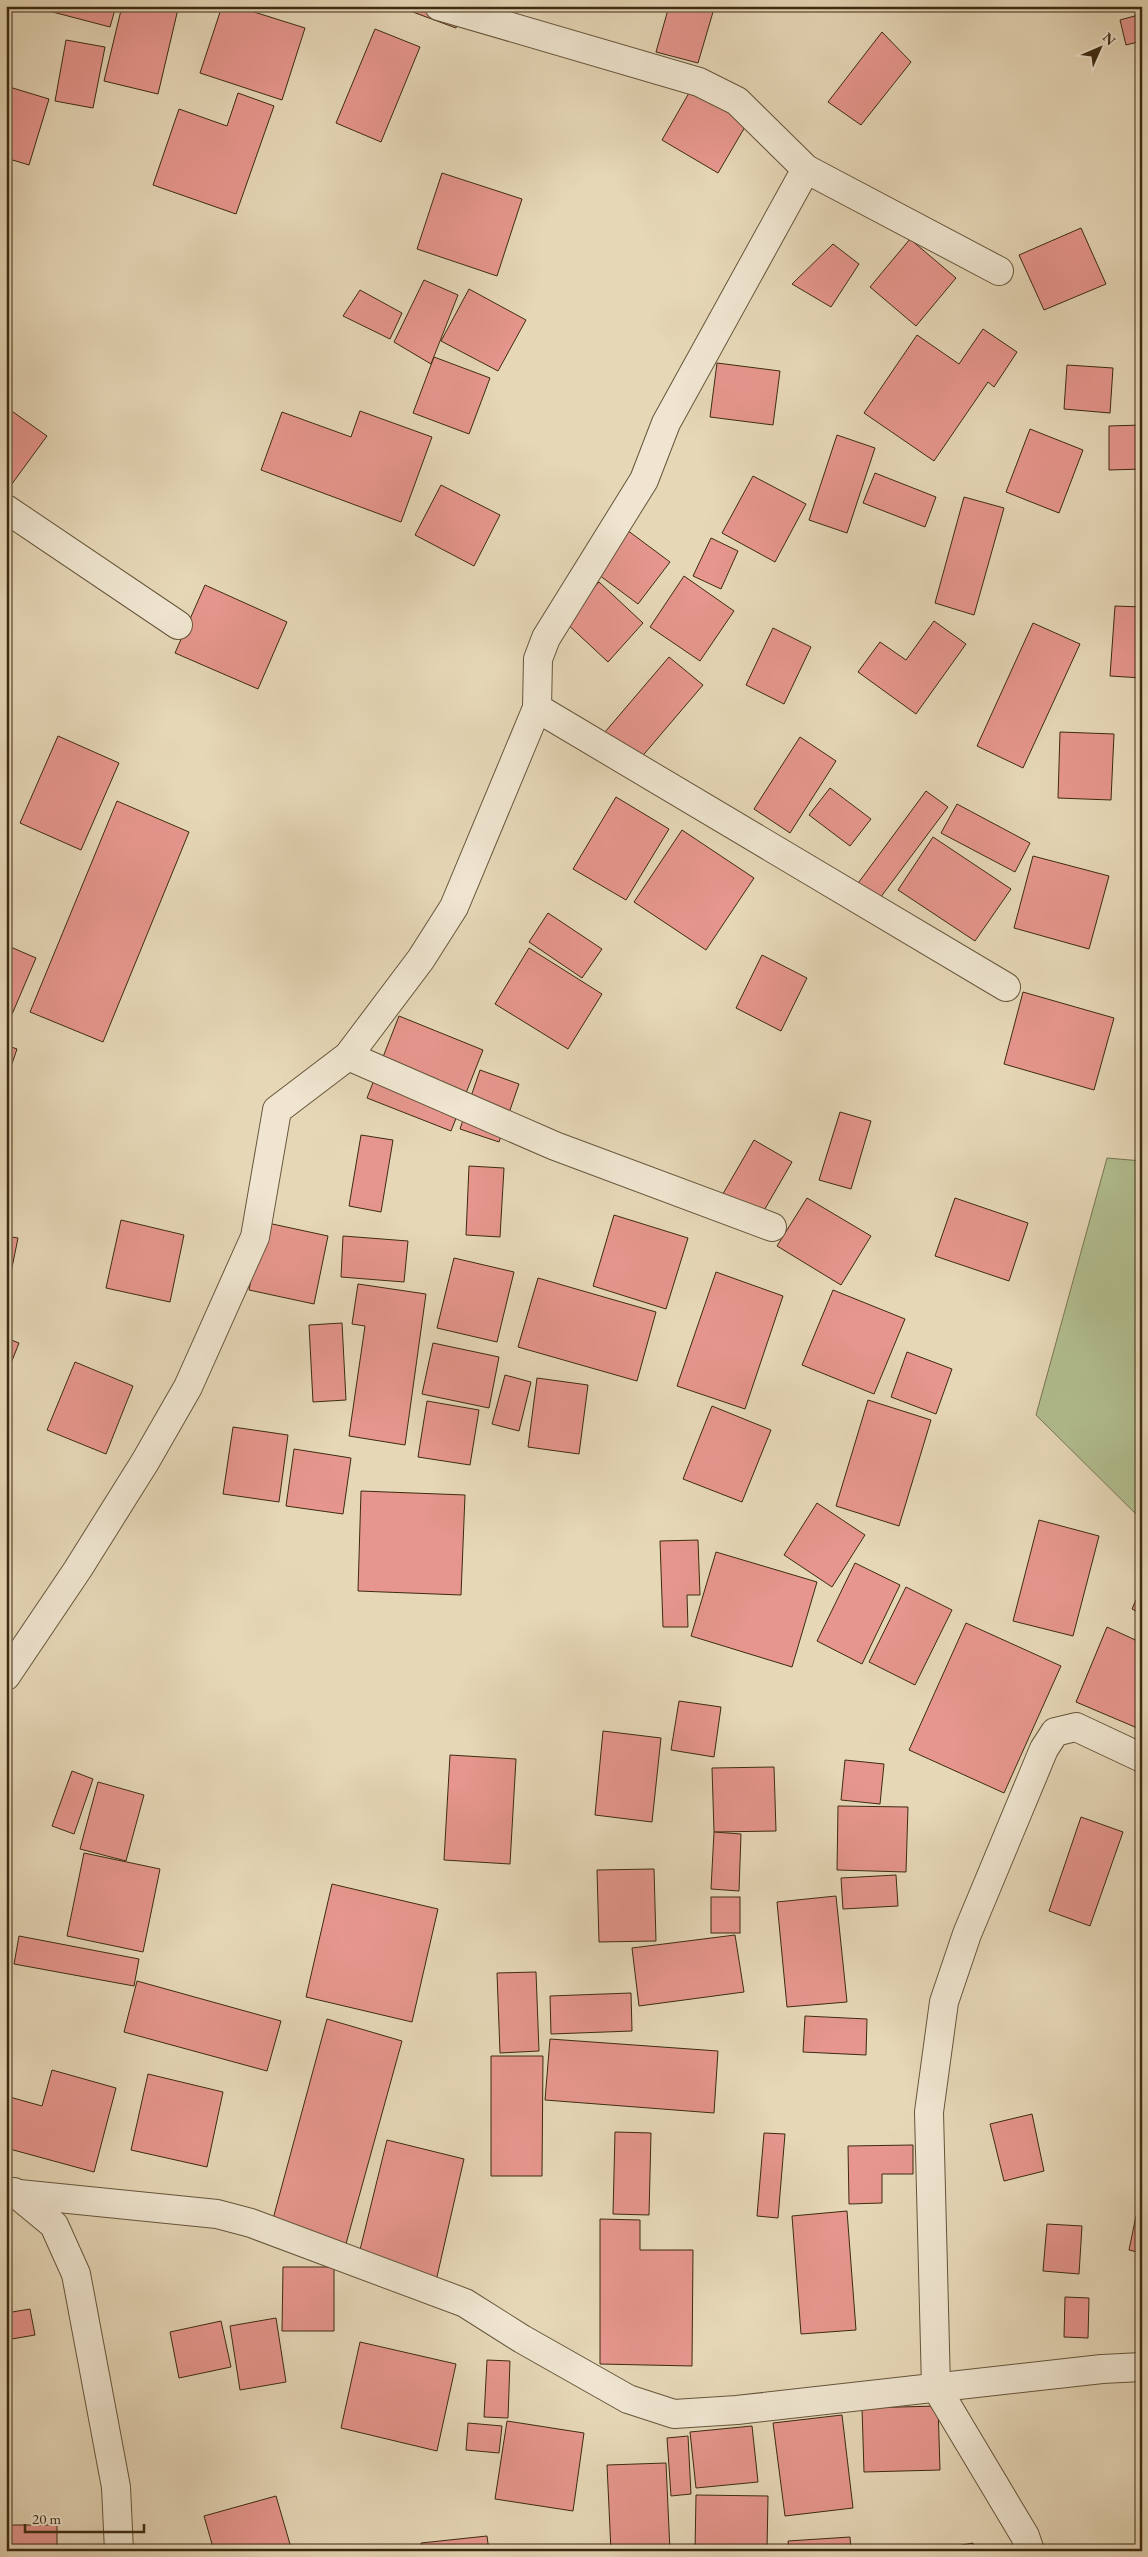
<svg xmlns="http://www.w3.org/2000/svg" width="1148" height="2557" viewBox="0 0 1148 2557" font-family="'EB Garamond',serif">
  <style>
    .green { fill: #b2bf90; stroke: #777551 }
    .building { fill: #e6968d; stroke: #3c2b12 }
    .lines { fill: none; stroke-linecap: round; stroke-linejoin: round }
    .minor-casing { stroke: #66563b; stroke-width: 30 }
    .minor { stroke: #efe5d0; stroke-width: 28 }
  </style>
  <rect width="100%" height="100%" fill="#e6d7b7"/>
  <filter id="stains"><feTurbulence type="fractalNoise" baseFrequency=".004" numOctaves="4"/><feColorMatrix values="0 0 0 0 .2 0 0 0 0 .09 0 0 0 0 .02 0 0 0 .5 -.17"/></filter>
  <radialGradient id="worn" r=".72"><stop offset=".6" stop-color="#630" stop-opacity="0"/><stop offset="1" stop-color="#630" stop-opacity=".3"/></radialGradient>
  <path class="green" d="M1107,1158L1142,1161V1520L1036,1415Z"/>
  <g class="building">
    <path d="M46,6H116L110,27L45,10Z"/>
    <path d="M122,6H165L178,9L158,94L104,81Z"/>
    <path d="M222,6H235L305,28L282,100L200,73Z"/>
    <path d="M403,6H464L456,28L402,8Z"/>
    <path d="M669,6H693L713,12L698,63L656,52Z"/>
    <path d="M1142,14V41L1126,45L1120,20Z"/>
    <path d="M375,29L420,47L381,142L336,123Z"/>
    <path d="M882,32L911,62L861,125L828,102Z"/>
    <path d="M66,40L105,47L93,108L55,101Z"/>
    <path d="M6,86L49,99L29,165L6,158Z"/>
    <path d="M693,86L749,120L718,173L662,140Z"/>
    <path d="M238,93L274,106L236,214L153,185L179,109L227,126Z"/>
    <path d="M442,173L522,199L497,276L417,249Z"/>
    <path d="M1081,228L1106,284L1044,310L1019,255Z"/>
    <path d="M910,239L956,278L916,326L870,287Z"/>
    <path d="M833,244L859,264L831,307L792,284Z"/>
    <path d="M424,280L458,295L431,364L394,342Z"/>
    <path d="M469,289L526,320L498,371L441,341Z"/>
    <path d="M360,290L402,313L390,339L343,316Z"/>
    <path d="M983,329L1017,352L994,387L988,382L934,461L864,413L917,335L959,364Z"/>
    <path d="M434,357L490,378L469,434L413,413Z"/>
    <path d="M717,363L780,371L773,425L710,417Z"/>
    <path d="M1067,365L1113,368L1110,413L1064,409Z"/>
    <path d="M6,407L47,436L6,492Z"/>
    <path d="M360,411L432,437L401,522L261,470L282,412L351,437Z"/>
    <path d="M1142,425V469L1109,470V426Z"/>
    <path d="M1030,429L1083,450L1059,513L1006,492Z"/>
    <path d="M837,435L875,448L847,533L809,520Z"/>
    <path d="M875,473L936,497L925,527L863,503Z"/>
    <path d="M753,476L806,504L775,562L722,533Z"/>
    <path d="M441,485L500,515L474,566L415,535Z"/>
    <path d="M964,497L1004,508L974,615L935,603Z"/>
    <path d="M627,530L670,562L638,604L595,572Z"/>
    <path d="M711,538L738,551L721,589L693,576Z"/>
    <path d="M684,576L734,611L700,661L650,627Z"/>
    <path d="M599,582L643,623L608,662L563,620Z"/>
    <path d="M205,585L287,622L258,689L175,653Z"/>
    <path d="M1115,606L1142,607V678L1110,676Z"/>
    <path d="M934,621L966,644L916,714L858,672L880,642L906,660Z"/>
    <path d="M1033,623L1080,644L1023,768L977,746Z"/>
    <path d="M773,628L811,647L784,704L746,685Z"/>
    <path d="M669,657L703,685L639,760L605,732Z"/>
    <path d="M1060,732L1114,734L1111,800L1058,798Z"/>
    <path d="M58,736L119,763L81,850L20,823Z"/>
    <path d="M800,737L836,761L790,833L754,809Z"/>
    <path d="M830,788L871,819L850,846L809,815Z"/>
    <path d="M926,791L948,807L877,902L856,886Z"/>
    <path d="M616,797L669,829L626,900L573,869Z"/>
    <path d="M117,801L189,832L103,1042L30,1012Z"/>
    <path d="M957,804L1030,843L1015,872L941,833Z"/>
    <path d="M682,830L754,878L706,950L634,902Z"/>
    <path d="M933,837L1011,889L975,941L898,890Z"/>
    <path d="M1033,856L1109,876L1089,949L1014,928Z"/>
    <path d="M548,913L602,949L582,978L529,942Z"/>
    <path d="M6,945L36,958L7,1026H6Z"/>
    <path d="M529,948L602,994L568,1049L495,1004Z"/>
    <path d="M762,955L807,978L781,1031L736,1008Z"/>
    <path d="M1023,992L1114,1018L1094,1090L1004,1064Z"/>
    <path d="M399,1016L483,1050L451,1131L367,1098Z"/>
    <path d="M6,1045L17,1049L6,1081Z"/>
    <path d="M480,1070L519,1084L499,1142L460,1129Z"/>
    <path d="M840,1112L871,1121L851,1189L819,1180Z"/>
    <path d="M361,1135L393,1140L381,1212L349,1206Z"/>
    <path d="M754,1140L792,1162L751,1233L713,1211Z"/>
    <path d="M469,1166L504,1168L500,1237L466,1235Z"/>
    <path d="M807,1198L871,1236L841,1285L777,1246Z"/>
    <path d="M955,1198L1028,1223L1009,1281L935,1256Z"/>
    <path d="M614,1215L688,1238L666,1309L593,1286Z"/>
    <path d="M121,1220L184,1235L170,1302L106,1288Z"/>
    <path d="M263,1222L328,1236L314,1304L249,1290Z"/>
    <path d="M6,1236L18,1238L6,1297Z"/>
    <path d="M343,1236L408,1241L404,1282L341,1277Z"/>
    <path d="M454,1258L514,1272L497,1342L437,1328Z"/>
    <path d="M716,1272L783,1296L745,1409L677,1386Z"/>
    <path d="M538,1278L656,1312L637,1381L518,1347Z"/>
    <path d="M358,1284L426,1294L405,1445L349,1436L365,1326L352,1324Z"/>
    <path d="M833,1290L905,1319L874,1394L802,1365Z"/>
    <path d="M342,1323L346,1400L313,1402L309,1325Z"/>
    <path d="M6,1338L19,1343L6,1376Z"/>
    <path d="M433,1343L499,1357L489,1408L422,1394Z"/>
    <path d="M907,1352L952,1369L936,1414L891,1397Z"/>
    <path d="M75,1362L133,1386L106,1454L47,1430Z"/>
    <path d="M505,1375L531,1382L519,1431L492,1424Z"/>
    <path d="M537,1378L588,1385L579,1454L528,1447Z"/>
    <path d="M868,1400L931,1420L899,1526L836,1506Z"/>
    <path d="M427,1401L479,1410L470,1465L418,1457Z"/>
    <path d="M712,1406L771,1430L742,1502L683,1479Z"/>
    <path d="M233,1427L288,1435L279,1502L223,1494Z"/>
    <path d="M294,1449L351,1458L343,1514L286,1506Z"/>
    <path d="M361,1491L465,1495L461,1595L358,1591Z"/>
    <path d="M817,1503L865,1535L832,1587L784,1555Z"/>
    <path d="M1039,1520L1099,1536L1073,1636L1013,1621Z"/>
    <path d="M698,1540L700,1595H687L688,1627H663L660,1541Z"/>
    <path d="M716,1552L817,1582L792,1667L691,1636Z"/>
    <path d="M855,1563L900,1585L862,1664L817,1641Z"/>
    <path d="M1142,1586V1614L1132,1609Z"/>
    <path d="M906,1587L952,1610L915,1685L869,1662Z"/>
    <path d="M966,1623L1061,1666L1004,1793L909,1750Z"/>
    <path d="M1107,1627L1142,1643V1730L1076,1702Z"/>
    <path d="M679,1701L721,1707L714,1757L671,1750Z"/>
    <path d="M603,1731L661,1738L652,1822L595,1815Z"/>
    <path d="M450,1755L516,1759L510,1864L444,1860Z"/>
    <path d="M845,1760L884,1764L880,1804L841,1800Z"/>
    <path d="M774,1767L776,1831L714,1832L712,1768Z"/>
    <path d="M72,1771L93,1779L74,1834L52,1826Z"/>
    <path d="M98,1782L144,1795L126,1861L80,1849Z"/>
    <path d="M838,1806L908,1807L906,1872L837,1870Z"/>
    <path d="M1081,1817L1123,1832L1090,1926L1049,1911Z"/>
    <path d="M714,1832L741,1834L739,1891L711,1889Z"/>
    <path d="M84,1853L160,1869L143,1952L67,1936Z"/>
    <path d="M654,1869L656,1941L599,1942L597,1870Z"/>
    <path d="M896,1875L898,1906L843,1909L841,1878Z"/>
    <path d="M332,1884L438,1909L412,2022L306,1997Z"/>
    <path d="M836,1896L847,2002L787,2007L777,1902Z"/>
    <rect x="711" y="1897" width="29" height="36"/>
    <path d="M735,1935L744,1992L639,2006L632,1948Z"/>
    <path d="M19,1936L139,1959L134,1986L14,1964Z"/>
    <path d="M536,1972L539,2051L500,2053L497,1973Z"/>
    <path d="M137,1981L281,2021L267,2071L124,2032Z"/>
    <path d="M631,1993L632,2031L551,2034L550,1996Z"/>
    <path d="M805,2016L867,2019L866,2055L803,2052Z"/>
    <path d="M327,2019L402,2041L344,2251L270,2230Z"/>
    <path d="M550,2039L718,2051L714,2113L545,2100Z"/>
    <path d="M491,2056H543L542,2176H491Z"/>
    <path d="M52,2070L116,2088L94,2172L6,2148V2096L42,2106Z"/>
    <path d="M148,2074L223,2092L207,2167L131,2150Z"/>
    <path d="M1032,2114L1044,2171L1004,2181L990,2124Z"/>
    <path d="M615,2132L651,2133L649,2215L613,2214Z"/>
    <path d="M764,2133L785,2134L778,2218L757,2216Z"/>
    <path d="M387,2140L464,2159L436,2281L357,2262Z"/>
    <path d="M913,2145V2174H882V2203L849,2204L848,2146Z"/>
    <path d="M847,2211L856,2330L801,2334L792,2216Z"/>
    <path d="M1136,2216L1142,2217V2253L1129,2250Z"/>
    <path d="M600,2219L640,2220V2250H693L692,2366L600,2364Z"/>
    <path d="M1047,2224L1082,2226L1079,2274L1043,2271Z"/>
    <path d="M6,2254L9,2279L6,2280Z"/>
    <path d="M283,2267H334V2331H282Z"/>
    <path d="M1065,2297L1089,2298L1088,2338L1064,2337Z"/>
    <path d="M30,2309L35,2335L6,2340V2313Z"/>
    <path d="M276,2318L286,2382L240,2390L230,2326Z"/>
    <path d="M221,2321L231,2367L179,2378L170,2332Z"/>
    <path d="M360,2342L456,2364L437,2451L341,2428Z"/>
    <path d="M487,2360L510,2361L508,2418L484,2417Z"/>
    <path d="M938,2406L940,2470L864,2472L862,2408Z"/>
    <path d="M842,2415L853,2508L785,2516L773,2423Z"/>
    <path d="M507,2421L584,2433L573,2511L495,2499Z"/>
    <path d="M468,2423L502,2426L499,2453L466,2450Z"/>
    <path d="M752,2426L758,2482L696,2488L690,2432Z"/>
    <path d="M688,2436L691,2494L671,2496L667,2438Z"/>
    <path d="M666,2463L670,2551H611L607,2465Z"/>
    <path d="M696,2495L768,2496L767,2551H695Z"/>
    <path d="M276,2496L292,2551H214L204,2516Z"/>
    <rect x="6" y="2525" width="51" height="26"/>
    <path d="M487,2536L489,2551H422L421,2543Z"/>
    <path d="M850,2537L851,2551H789L788,2541Z"/>
    <path d="M973,2543L974,2551H941L940,2549Z"/>
    <path d="M334,2545L335,2551H311Z"/>
  </g>
  <g class="lines">
    <defs>
      <g id="minor">
        <path d="M439,6L699,82L737,101L806,169L999,271"/>
        <path d="M6,509L178,625"/>
        <path d="M537,708L1006,987"/>
        <path d="M348,1056L555,1146L772,1227"/>
        <path d="M6,1676L78,1569L145,1462L188,1387L255,1237L277,1110L348,1056L421,959L454,907L537,708L538,659L546,638L644,480L666,423L806,169"/>
        <path d="M14,2192L54,2225L76,2274L116,2487L119,2551"/>
        <path d="M19,2194L217,2214L251,2223L465,2303L522,2339L628,2399L674,2414L737,2410L1102,2369L1142,2367"/>
        <path d="M1030,2551L1025,2536L936,2387L929,2112L944,2002L967,1934L1044,1749L1055,1732L1076,1727L1142,1758"/>
      </g>
    </defs>
    <use href="#minor" class="minor-casing"/>
    <use href="#minor" class="minor"/>
  </g>
  <rect width="1148" height="2557" fill="none" stroke="#e6d7b7" stroke-width="25"/>
  <rect x="8" y="8" width="1133" height="2542" fill="none" stroke="#3c2b12" stroke-width="2.5"/>
  <rect x="12" y="12" width="1123" height="2532" fill="none" stroke="#3c2b12"/>
  <g transform="translate(1100 48) rotate(45)" stroke="#efe5d0" stroke-width="4" paint-order="stroke">
  <path d="M0-4L9 19L0 12L-9 19Z" fill="#3c2b12"/>
  <text y="-8" font-size="14" font-weight="bold" text-anchor="middle" fill="#3c2b12">N</text>
  </g>
  <path d="M25 2524v8h119v-8" fill="none" stroke="#3c2b12" stroke-width="2.5"/>
  <text x="32" y="2524" font-size="15" fill="#3c2b12" stroke="#efe5d0" stroke-width="4" paint-order="stroke">20 m</text>
  <rect width="100%" height="100%" filter="url(#stains)"/>
  <rect width="100%" height="100%" fill="url(#worn)"/>
</svg>
